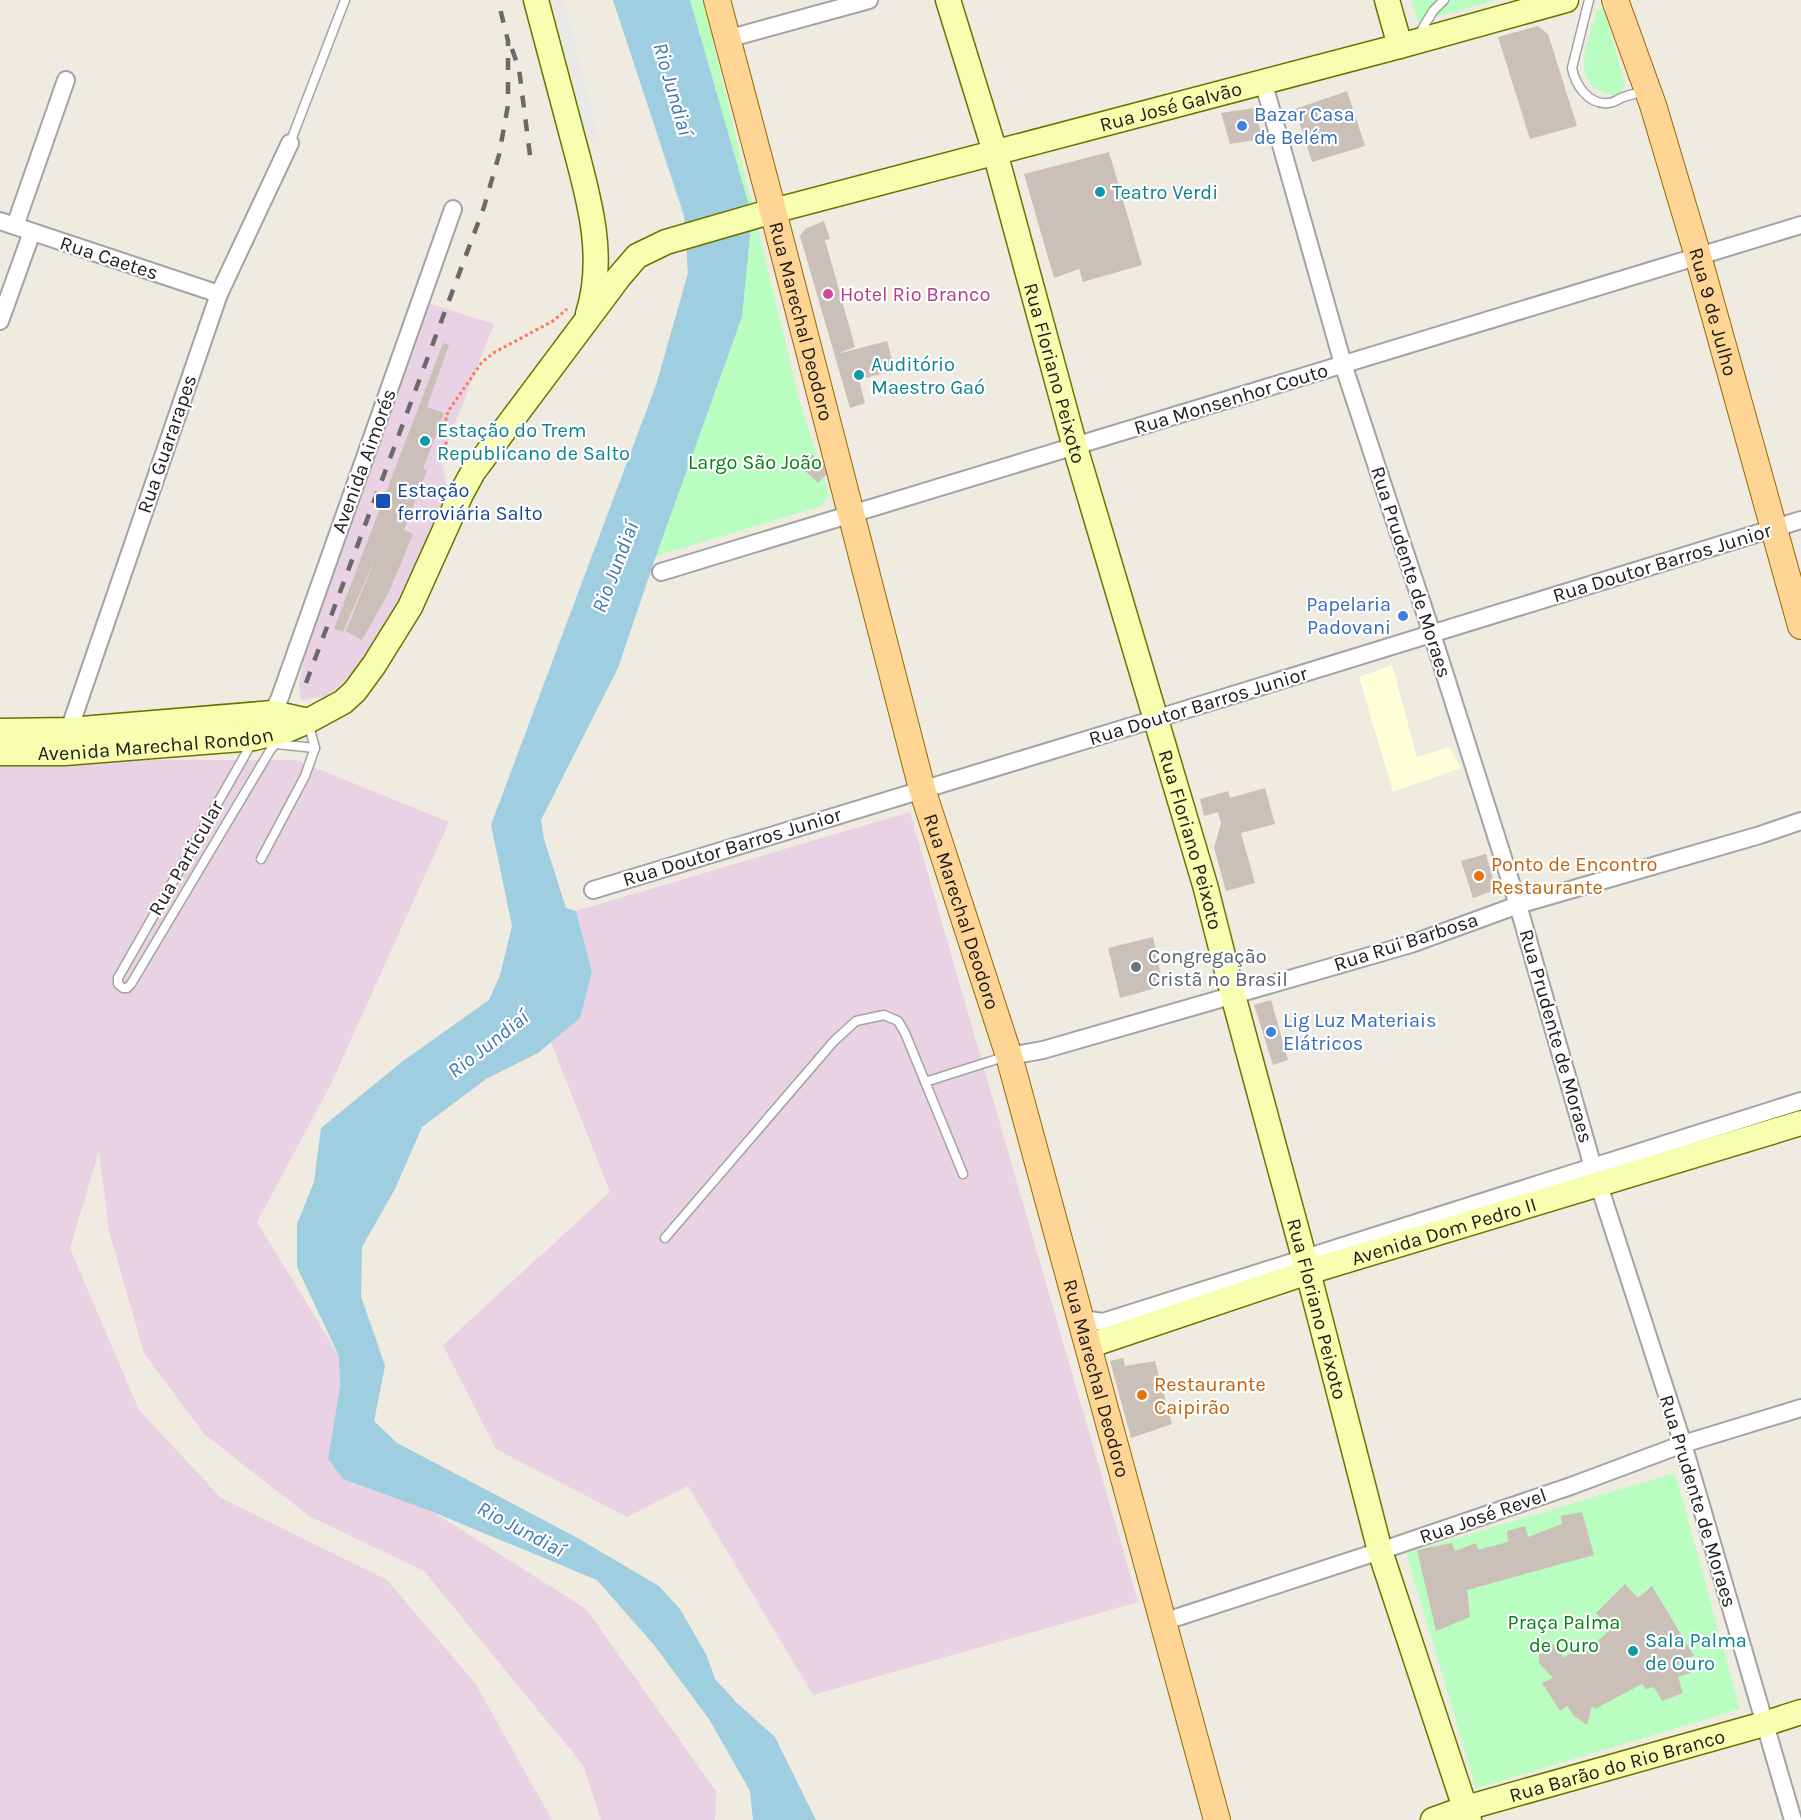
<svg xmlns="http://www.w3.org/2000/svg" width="1801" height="1820" viewBox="0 0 1801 1820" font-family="Karla,sans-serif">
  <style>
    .industrial { fill: #e8d2e3 }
    .education { fill: #feffd9 }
    .park { fill: #b9fdc1 }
    .parking { fill: #e8e8e8 }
    .water { fill: #9ecee0 }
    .building { fill: #cbc0b7 }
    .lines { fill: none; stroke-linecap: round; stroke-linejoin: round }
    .lane-casing { stroke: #a3a3a3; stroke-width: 11 }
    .street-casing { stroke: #a3a3a3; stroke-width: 20 }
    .secondary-casing { stroke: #657600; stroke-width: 27 }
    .primary-casing { stroke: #946900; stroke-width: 28 }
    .path { stroke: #ff7861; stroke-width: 3; stroke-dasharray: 3 3; stroke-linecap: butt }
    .lane { stroke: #fff; stroke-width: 8 }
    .street { stroke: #fff; stroke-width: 16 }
    .secondary { stroke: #f7feaf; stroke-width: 24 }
    .primary { stroke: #ffd595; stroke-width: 26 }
    .rail { stroke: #6a6a6a; stroke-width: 4.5; stroke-dasharray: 12 12; stroke-linecap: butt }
    .shop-dot { fill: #3f7fe0; stroke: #fff; stroke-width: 2 }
    .culture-dot { fill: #0f9aa8; stroke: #fff; stroke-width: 2 }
    .hotel-dot { fill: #d1479c; stroke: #fff; stroke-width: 2 }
    .transit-dot { fill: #1a4fb4; stroke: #fff; stroke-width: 2 }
    .food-dot { fill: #e8710a; stroke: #fff; stroke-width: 2 }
    .worship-dot { fill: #6b7280; stroke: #fff; stroke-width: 2 }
    .labels { text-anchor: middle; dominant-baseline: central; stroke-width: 4.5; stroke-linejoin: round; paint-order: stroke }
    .street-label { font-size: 20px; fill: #1c1c1c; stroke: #fff }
    .shop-label { font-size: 20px; fill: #366cbe; stroke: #fff; text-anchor: start }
    .culture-label { font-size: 20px; fill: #0d838f; stroke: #fff; text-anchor: start }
    .hotel-label { font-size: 20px; fill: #b23c85; stroke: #fff; text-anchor: start }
    .park-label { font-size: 20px; fill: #038113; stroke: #fff }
    .transit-label { font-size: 20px; fill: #164399; stroke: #fff; text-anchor: start }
    .food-label { font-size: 20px; fill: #c56008; stroke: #fff; text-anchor: start }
    .worship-label { font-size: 20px; fill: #5b616d; stroke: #fff; text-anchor: start }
    .water-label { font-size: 21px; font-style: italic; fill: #4276b2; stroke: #fff }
  </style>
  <rect width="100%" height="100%" fill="#efebe1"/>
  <g class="industrial">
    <path d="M431,304L494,324L441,459L448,490L396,608L352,675L326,696L301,700L299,684L311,626L425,314Z"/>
    <path d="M0,760H296L449,822L331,1084L257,1222L339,1356L340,1386L328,1459L343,1479L433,1512L586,1609L716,1791L715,1820H601L583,1765L424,1571L309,1516L204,1434L144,1353L109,1231L99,1151L70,1248L139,1410L221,1498L387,1580L475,1683L552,1820H0Z"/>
    <path d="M910,812L1138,1602L813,1695L688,1486L627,1517L496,1449L443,1345L610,1192L551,1042L580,1017L592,972L576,911Z"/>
  </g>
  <path class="education" d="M1392,665L1417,757L1450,747L1461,768L1393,792L1359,677Z"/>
  <g class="park">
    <path d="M690,0H703L799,399L829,494L822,506L656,556L742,317L752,216Z"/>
    <path d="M1411,0H1497L1418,22Z"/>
    <path d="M1598,9H1604L1625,85L1619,95C1610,96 1605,94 1597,89C1571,74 1592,31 1598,9Z"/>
    <path d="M1675,1473L1740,1709L1476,1788L1406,1553Z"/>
  </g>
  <path class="parking" d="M553,0H564L601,148L587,136Z"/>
  <path class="water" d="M613,0H690L752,216L742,317L656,556L618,668L541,820L544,839L566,908L576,911L592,972L580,1018L538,1053L486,1079L422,1127L395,1189L362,1247L361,1296L385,1366L374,1421L397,1443L574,1536L659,1586L680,1609L707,1656L715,1679L737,1703L775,1737L816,1820H753L750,1791L709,1719L654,1645L597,1580L433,1512L343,1479L328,1459L340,1386L339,1356L297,1267V1224L314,1182L321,1128L403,1061L489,1000L500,975L512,926L491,825L656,385L688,273L684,216Z"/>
  <g class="building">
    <path d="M1538,26L1548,34L1577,126L1530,139L1498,37Z"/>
    <path d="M1347,91L1365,146L1312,162L1295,109Z"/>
    <path d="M1254,108L1263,139L1230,144L1221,113Z"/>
    <path d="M1109,152L1142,265L1083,282L1079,269L1054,278L1024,174Z"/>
    <path d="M824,221L830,239L825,240L855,347L837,354L887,341L895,370L859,380L865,403L850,408L800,236L805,229Z"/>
    <path d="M443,343L449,345L427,407L444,413L423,469L427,470L404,530L413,534L389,592L362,640L346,631L379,549L343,632L334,629Z"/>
    <path d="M812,454L830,471L818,483L800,466Z"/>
    <path d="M1265,788L1275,824L1241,833L1255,883L1226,891L1214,848L1221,823L1218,812L1204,816L1200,799L1228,791L1230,798Z"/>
    <path d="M1486,854L1496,890L1473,898L1461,861Z"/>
    <path d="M1153,937L1163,986L1120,998L1108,948Z"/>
    <path d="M1271,1000L1288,1060L1273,1065L1254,1005Z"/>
    <path d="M1123,1358L1125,1366L1155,1361L1172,1424L1131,1438L1110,1361Z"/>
    <path d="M1582,1512L1594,1555L1467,1590L1470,1617L1436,1631L1417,1550L1452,1543L1455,1551L1476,1543L1478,1550L1508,1542L1507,1531L1525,1526L1528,1537L1562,1524L1561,1516Z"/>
    <path d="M1625,1584L1638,1598L1652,1586L1694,1656L1686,1658L1691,1673L1678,1677L1683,1693L1662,1701L1654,1687L1646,1689L1642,1684L1595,1709L1592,1706L1587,1725L1574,1716L1567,1706L1560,1711L1542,1683L1553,1678L1539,1663V1645L1559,1644L1563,1658L1590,1641L1593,1645L1611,1629L1596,1613Z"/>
  </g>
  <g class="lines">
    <defs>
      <g id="lane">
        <path d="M1589,0L1572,68C1575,84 1588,105 1608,103C1613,103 1617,100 1621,98C1629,95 1637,93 1645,91"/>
        <path d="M1418,36L1433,11L1444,0"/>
        <path d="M290,143L345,0"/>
        <path d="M253,741L118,978V984L123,988H127L131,984L271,749L276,744L315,748"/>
        <path d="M261,859L305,776L315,748L308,722"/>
        <path d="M925,1082L1007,1056"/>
        <path d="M665,1238L834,1041L856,1021L884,1015L898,1021L905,1033L963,1174"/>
      </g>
      <g id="street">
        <path d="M727,39L869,0"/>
        <path d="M1263,81L1343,364L1432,634L1518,905L1593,1167L1683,1444L1793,1820"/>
        <path d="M0,221L219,294"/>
        <path d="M15,226L66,80"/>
        <path d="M0,321L32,232"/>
        <path d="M661,572L1801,225"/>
        <path d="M267,721L279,700L453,209"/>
        <path d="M67,740L69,730L219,294L290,143"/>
        <path d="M593,890L1155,719L1801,520"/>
        <path d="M1009,1056L1043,1050L1411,944L1518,905L1760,835L1801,821"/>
        <path d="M1081,1319L1103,1322L1801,1101"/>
        <path d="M1163,1622L1389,1548L1571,1486L1683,1444L1801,1408"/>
      </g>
      <g id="secondary">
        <path d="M536,0C547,41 558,83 569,124C585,186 608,251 588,314"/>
        <path id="s1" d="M948,0L995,152L1075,447L1205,885L1233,995L1308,1272L1380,1551L1469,1820"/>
        <path d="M1387,0L1400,46"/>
        <path d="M0,731L69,730L273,713L308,721"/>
        <path id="s2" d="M0,753H65L254,738L287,730L308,721L343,702L355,691L374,665L410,607L461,494L473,472L619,277L637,256L666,242L773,211L1400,46L1566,0"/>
        <path id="s3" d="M1088,1346L1308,1272L1801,1123"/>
        <path id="s4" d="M1433,1820L1466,1808L1764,1724L1801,1712"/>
      </g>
      <g id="primary">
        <path id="s5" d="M717,0L773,211L922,789L1009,1056L1217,1820"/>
        <path id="s6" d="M1615,0L1653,105L1698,256L1801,626"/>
      </g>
    </defs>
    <use href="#lane" class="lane-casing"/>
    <use href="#street" class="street-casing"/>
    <use href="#secondary" class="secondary-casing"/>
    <use href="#primary" class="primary-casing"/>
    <path class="path" d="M456,456L446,452V417L449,410L482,362L495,352L553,321L567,309"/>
    <use href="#lane" class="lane"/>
    <use href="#street" class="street"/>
    <use href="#secondary" class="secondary"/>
    <use href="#primary" class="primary"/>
    <g class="rail">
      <path d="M512,49L519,69L531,163"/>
      <path d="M306,683L484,207L499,155L508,105V41L498,0"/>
    </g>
  </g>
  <g class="shop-dot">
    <circle cx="1242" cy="126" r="6"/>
    <circle cx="1403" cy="616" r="6"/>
    <circle cx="1271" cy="1032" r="6"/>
  </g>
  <g class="culture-dot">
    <circle cx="1100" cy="192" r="6"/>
    <circle cx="859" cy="375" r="6"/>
    <circle cx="425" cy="441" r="6"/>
    <circle cx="1633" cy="1651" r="6"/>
  </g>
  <circle class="hotel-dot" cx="828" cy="294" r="6"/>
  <rect class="transit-dot" x="375" y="493" width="16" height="16" rx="3"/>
  <g class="food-dot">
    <circle cx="1479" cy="876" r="6"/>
    <circle cx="1142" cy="1395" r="6"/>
  </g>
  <circle class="worship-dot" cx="1136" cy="967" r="6"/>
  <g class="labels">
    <g class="street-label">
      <text stroke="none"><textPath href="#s2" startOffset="1443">Rua José Galvão</textPath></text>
      <text transform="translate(109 258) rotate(18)">Rua Caetes</text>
      <text stroke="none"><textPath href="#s6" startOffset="327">Rua 9 de Julho</textPath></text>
      <text stroke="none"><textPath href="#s5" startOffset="332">Rua Marechal Deodoro</textPath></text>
      <text stroke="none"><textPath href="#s1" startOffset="388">Rua Floriano Peixoto</textPath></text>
      <text transform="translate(1231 399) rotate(-17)">Rua Monsenhor Couto</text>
      <text transform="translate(167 444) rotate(-71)">Rua Guararapes</text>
      <text transform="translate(364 461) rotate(-70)">Avenida Aimorés</text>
      <text transform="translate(1662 563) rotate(-17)">Rua Doutor Barros Junior</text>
      <text transform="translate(1411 572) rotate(72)">Rua Prudente de Moraes</text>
      <text transform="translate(1198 706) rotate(-17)">Rua Doutor Barros Junior</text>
      <text stroke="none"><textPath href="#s2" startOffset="156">Avenida Marechal Rondon</textPath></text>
      <text stroke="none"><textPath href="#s1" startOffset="874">Rua Floriano Peixoto</textPath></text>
      <text transform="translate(732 847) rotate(-17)">Rua Doutor Barros Junior</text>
      <text transform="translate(186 858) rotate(-60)">Rua Particular</text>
      <text stroke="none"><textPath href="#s5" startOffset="944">Rua Marechal Deodoro</textPath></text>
      <text transform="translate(1406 942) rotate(-18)">Rua Rui Barbosa</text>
      <text transform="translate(1556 1036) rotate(74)">Rua Prudente de Moraes</text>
      <text stroke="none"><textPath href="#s3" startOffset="374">Avenida Dom Pedro II</textPath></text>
      <text stroke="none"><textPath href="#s1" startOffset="1360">Rua Floriano Peixoto</textPath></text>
      <text stroke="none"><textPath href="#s5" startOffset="1430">Rua Marechal Deodoro</textPath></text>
      <text transform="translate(1698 1501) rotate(73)">Rua Prudente de Moraes</text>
      <text transform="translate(1483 1516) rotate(-19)">Rua José Revel</text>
      <text stroke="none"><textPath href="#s4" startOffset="192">Rua Barão do Rio Branco</textPath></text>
    </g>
    <g class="shop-label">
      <text x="1254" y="114">Bazar Casa<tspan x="1254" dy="23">de Belém</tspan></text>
      <text x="1391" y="604" text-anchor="end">Papelaria<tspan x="1391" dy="23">Padovani</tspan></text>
      <text x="1283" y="1020">Lig Luz Materiais<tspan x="1283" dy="23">Elátricos</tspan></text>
    </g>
    <g class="culture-label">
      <text x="1112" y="192">Teatro Verdi</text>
      <text x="871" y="364">Auditório<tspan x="871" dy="23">Maestro Gaó</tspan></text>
      <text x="437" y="430">Estação do Trem<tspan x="437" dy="23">Republicano de Salto</tspan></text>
      <text x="1645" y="1640">Sala Palma<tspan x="1645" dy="23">de Ouro</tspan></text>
    </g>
    <g class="hotel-label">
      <text x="840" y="294">Hotel Rio Branco</text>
    </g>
    <g class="park-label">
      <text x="755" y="462">Largo São João</text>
      <text x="1564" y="1622">Praça Palma<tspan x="1564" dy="23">de Ouro</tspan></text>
    </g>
    <g class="transit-label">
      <text x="397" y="490">Estação<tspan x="397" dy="23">ferroviária Salto</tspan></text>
    </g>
    <g class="food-label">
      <text x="1491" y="864">Ponto de Encontro<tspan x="1491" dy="23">Restaurante</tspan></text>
      <text x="1154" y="1384">Restaurante<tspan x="1154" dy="23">Caipirão</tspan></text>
    </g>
    <g class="worship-label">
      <text x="1148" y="956">Congregação<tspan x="1148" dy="23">Cristã no Brasil</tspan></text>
    </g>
    <g class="water-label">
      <text transform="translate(673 89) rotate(74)">Rio Jundiaí</text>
      <text transform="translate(615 567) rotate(-69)">Rio Jundiaí</text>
      <text transform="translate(488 1044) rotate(-38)">Rio Jundiaí</text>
      <text transform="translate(521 1529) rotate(28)">Rio Jundiaí</text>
    </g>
  </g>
</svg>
